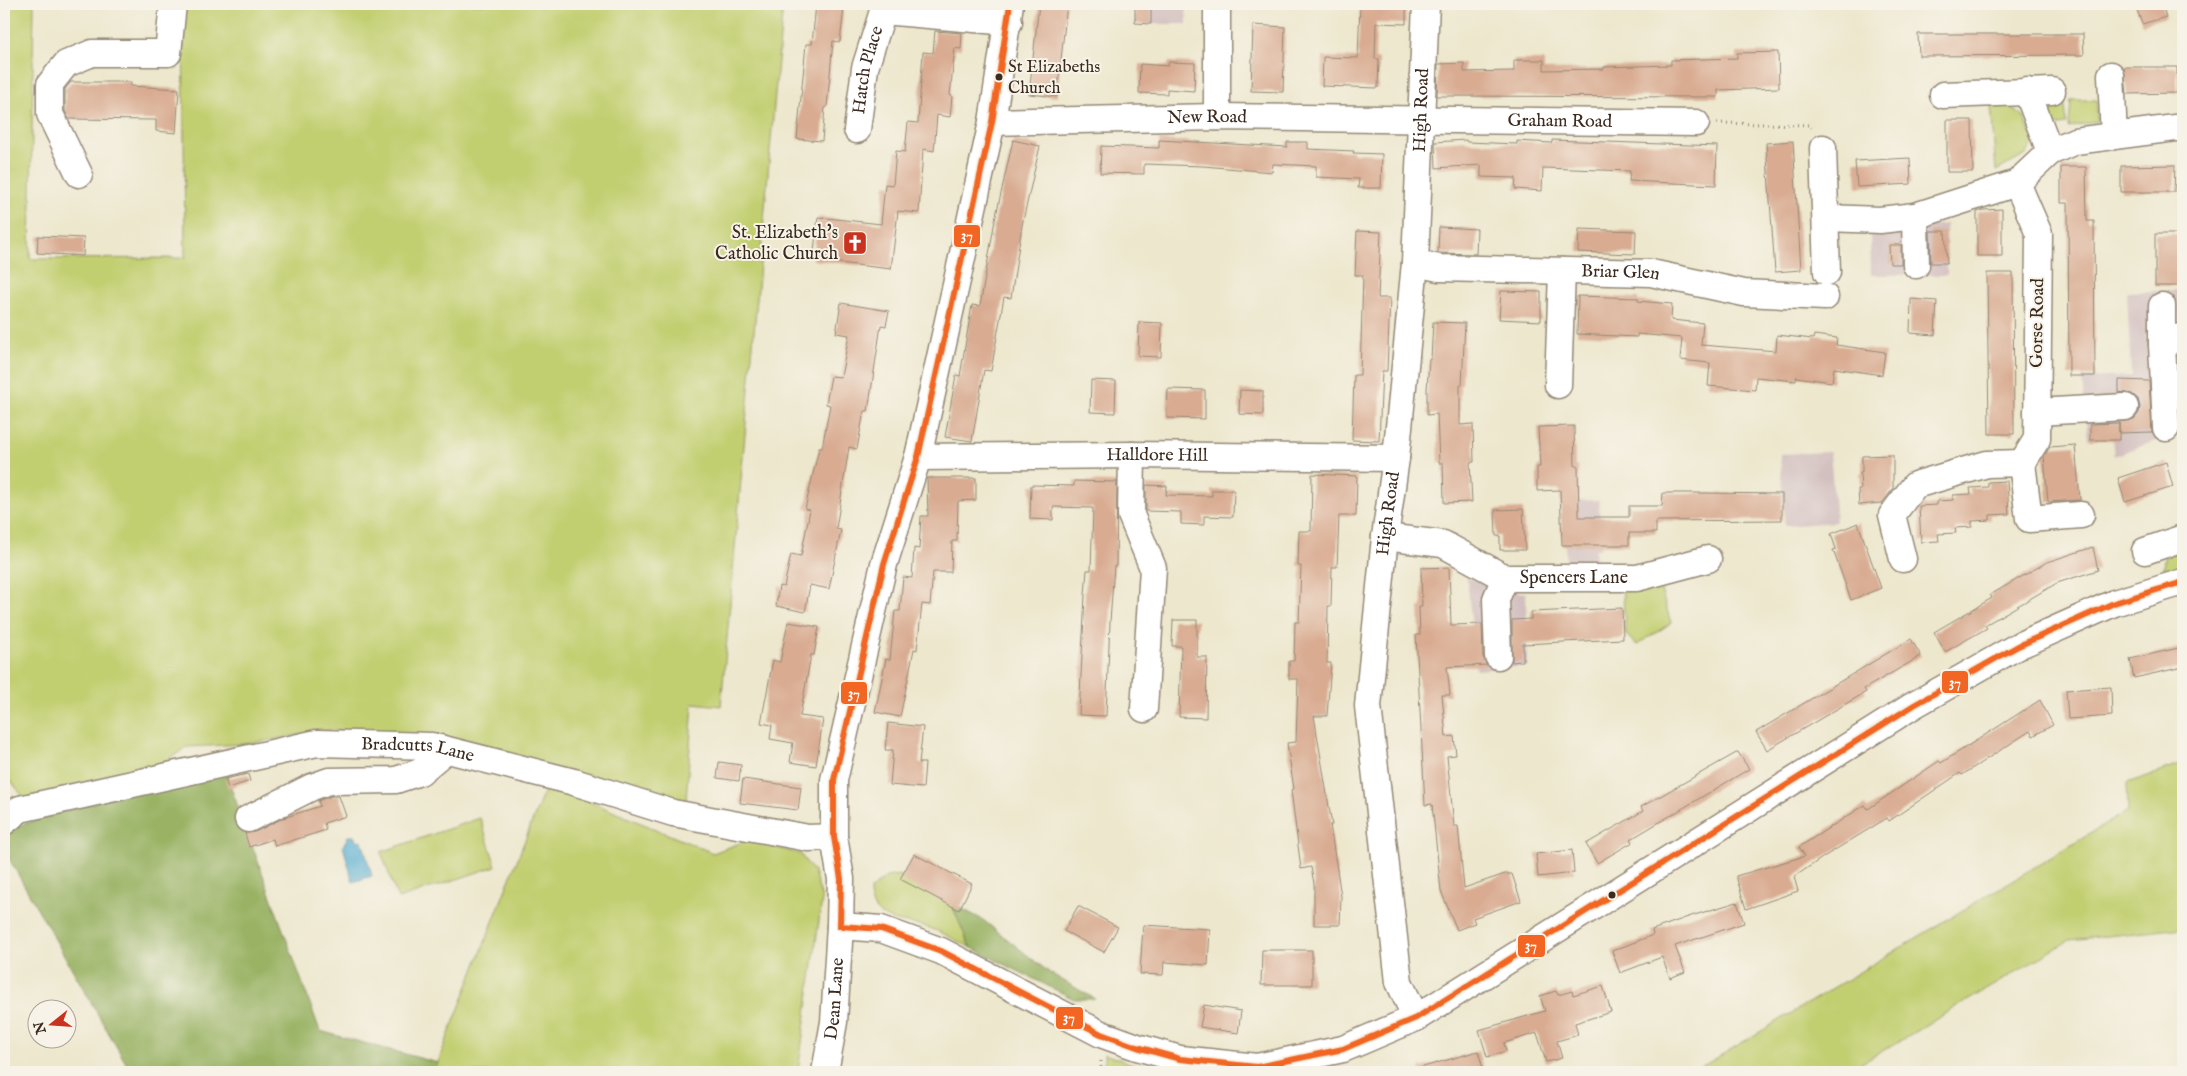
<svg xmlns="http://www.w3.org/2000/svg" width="2187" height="1076" viewBox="0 0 2187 1076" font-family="'IM FELL English',serif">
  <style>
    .industrial { fill: #d2bfbf }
    .green { fill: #c2cf71; stroke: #7e7c48 }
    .forest { fill: #99b263; stroke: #6a6e40 }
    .water { fill: #56add3; stroke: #486c78 }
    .building { fill: #d9ac92 }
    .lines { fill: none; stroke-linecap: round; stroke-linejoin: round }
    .minor-casing { stroke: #948876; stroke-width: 29 }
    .path { stroke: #948876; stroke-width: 3; stroke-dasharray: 1 4; stroke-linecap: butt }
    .minor { stroke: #fff; stroke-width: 26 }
    .bus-1-casing { stroke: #f7f3e8; stroke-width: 10 }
    .bus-1 { stroke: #f26522; stroke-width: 6 }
    .bus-dot { fill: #3b2a1e; stroke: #f7f3e8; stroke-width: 2 }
    .labels { text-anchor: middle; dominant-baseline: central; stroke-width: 4; stroke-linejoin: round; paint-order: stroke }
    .bus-label { font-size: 17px; fill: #3b2a1e; stroke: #f7f3e8; text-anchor: start }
    .street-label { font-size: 18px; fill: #3b2a1e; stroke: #f7f3e8 }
    .poi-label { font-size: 18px; fill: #3b2a1e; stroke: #f7f3e8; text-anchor: end }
    .line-badge { stroke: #f7f3e8; stroke-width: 2 }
    .badge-label { font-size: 14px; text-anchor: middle; font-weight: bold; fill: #fff }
  </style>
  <rect width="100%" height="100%" fill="#f7f3e8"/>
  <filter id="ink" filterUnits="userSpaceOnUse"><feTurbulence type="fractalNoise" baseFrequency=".02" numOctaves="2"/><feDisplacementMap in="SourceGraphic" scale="10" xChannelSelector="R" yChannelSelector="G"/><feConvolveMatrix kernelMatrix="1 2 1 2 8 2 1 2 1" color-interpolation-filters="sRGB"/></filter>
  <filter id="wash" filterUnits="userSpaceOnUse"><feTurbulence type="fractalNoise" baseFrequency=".0096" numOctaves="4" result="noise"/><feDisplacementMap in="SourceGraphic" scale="20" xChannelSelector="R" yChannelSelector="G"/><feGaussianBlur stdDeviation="1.12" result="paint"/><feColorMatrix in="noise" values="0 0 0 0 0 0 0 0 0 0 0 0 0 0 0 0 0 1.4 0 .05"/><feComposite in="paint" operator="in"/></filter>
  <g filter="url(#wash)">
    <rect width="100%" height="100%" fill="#ede7cd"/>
    <g class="industrial">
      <path d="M1135,4H1186L1187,24H1135Z"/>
      <path d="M1946,224L1947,275H1871L1870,231Z"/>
      <path d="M2183,290V326L2145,333L2151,361L2170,378L2183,417V431L2114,456L2112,438L2088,439L2082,378L2131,376L2127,292Z"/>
      <path d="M1830,452L1836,522L1785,526L1780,454Z"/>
      <path d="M1599,500L1601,548L1595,550L1596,562L1566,563L1562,501Z"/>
      <path d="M1467,577L1501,590L1526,593L1527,666L1476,670Z"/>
    </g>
    <g class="green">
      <path d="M4,4H34L30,259L185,258L183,4H783L721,706L693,703L686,801L588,775L358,732L329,730L246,744L187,747L160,765L24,798L4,772Z"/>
      <path d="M2064,98L2067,124L2058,125L2047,120V107L2051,99Z"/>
      <path d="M2071,100H2097V121L2069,128Z"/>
      <path d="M2006,104L2023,115L2034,143L2026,155L1996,171L1991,106Z"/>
      <path d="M2183,547V568L2163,573L2166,553Z"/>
      <path d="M1652,584L1660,587L1671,623L1637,645L1626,635L1622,587Z"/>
      <path d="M2183,764V928L2070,940L1847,1072H1693L2128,811L2127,783Z"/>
      <path d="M547,784L713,853L748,840L800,854L814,872L822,899L798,1072H434Z"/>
      <path d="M480,818L496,866L398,899L381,852Z"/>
      <path d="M898,875L951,903L970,947C956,941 941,931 926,927C903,920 869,924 870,890L886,877Z"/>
      <path d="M1104,1054L1156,1072H1159H1104Z"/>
    </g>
    <g class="forest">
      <path d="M222,763L320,1031L438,1063L434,1072H131L4,850V830Z"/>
      <path d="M951,903L983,920L1050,973L1095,999H1074L970,947Z"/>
    </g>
    <path class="water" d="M348,836H354L357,841L362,840L372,876L353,882L343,846Z"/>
    <g id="blocks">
      <g class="building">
        <path d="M816,4L844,7L840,42L833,41L827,107H825L822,141L797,139L806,44H812Z"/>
        <path d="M1039,4H1067L1057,97L1029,94Z"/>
        <path d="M1135,4H1151V24L1135,23Z"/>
        <path d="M1360,4H1406V24L1376,23L1375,59H1379L1378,88L1322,86L1323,57L1358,58Z"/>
        <path d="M2135,4H2162L2166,17L2142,24Z"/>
        <path d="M1253,25L1285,27L1283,92L1251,91Z"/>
        <path d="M935,31L962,33L961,49L955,48L950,95L952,96L950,117L937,115L934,151L923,149L919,213L898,211L891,269L813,260L818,217L881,224L885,184L893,185L896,151L905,152L908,122L918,123L923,52L933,53Z"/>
        <path d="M1918,34H2083L2084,55L1919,56Z"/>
        <path d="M1778,52L1779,88L1718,90V97L1437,96L1438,64L1464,63V72L1514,71V60H1544V70L1604,69V67L1671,65V60L1737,58V53Z"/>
        <path d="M1169,62L1195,63L1194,91L1167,89V94L1139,93L1140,64L1168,66Z"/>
        <path d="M2124,67H2177V93L2127,94Z"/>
        <path d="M71,82H131V86L179,89L176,133L156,131V120L69,119L65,111V89Z"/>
        <path d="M1947,120H1972L1973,172H1947Z"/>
        <path d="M1013,140L1040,146L1022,225L1011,298L1004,297L991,371L984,370L972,441L945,437L956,375L960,376L972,305L980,306L995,220Z"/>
        <path d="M1159,140L1287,147V142H1308V149L1354,151L1353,153L1382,154L1381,188H1358L1359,179L1316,177V166L1273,164L1272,172L1203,166L1144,164V174L1100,173L1101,146L1159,148Z"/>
        <path d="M1466,140L1467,142L1517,144V141L1552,143V140L1717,146L1716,185L1629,181L1630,171L1543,168L1542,191L1515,189L1516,178L1481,177V165L1436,168L1435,142Z"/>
        <path d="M1793,141L1801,270L1775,272L1766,143Z"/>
        <path d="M1910,158L1911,184L1857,187L1855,161Z"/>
        <path d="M2175,165L2174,192H2121V166Z"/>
        <path d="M2061,167H2086L2087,221H2094L2095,376H2069L2068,203H2061Z"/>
        <path d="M2002,209V256H1977V212L1984,210Z"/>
        <path d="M1439,227L1477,229L1476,254L1438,253Z"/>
        <path d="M1579,229L1636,231L1635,254L1578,252Z"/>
        <path d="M1357,231L1381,232L1378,298H1390L1387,371H1382L1379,441L1352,440L1354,375H1360L1363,275H1355Z"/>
        <path d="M1930,231H1945L1947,263H1931Z"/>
        <path d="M2155,234H2180L2181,286H2155Z"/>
        <path d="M38,236L84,238L83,256L37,253Z"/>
        <path d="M1889,245H1901V264H1890Z"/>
        <path d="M1987,273H2013L2014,434H1989Z"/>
        <path d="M1501,291L1541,292V321L1499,319Z"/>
        <path d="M1578,296L1638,298V301L1672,304L1671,320L1703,323L1701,345L1776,351L1777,335L1813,339L1814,335L1837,338L1836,345L1885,352L1882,375L1834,368L1832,382L1796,377V381L1756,377L1755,390L1708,386L1710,363L1680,360L1682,338L1637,334V337L1577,334Z"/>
        <path d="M1911,299L1937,301L1935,335L1910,333Z"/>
        <path d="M841,303L889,311L886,326L881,325L868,411H864L857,449L849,447L836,529L841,530L829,589L810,585L805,612L776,606L779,586L784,587L791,554L801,556L810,510L805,509L819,448H822L830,405L826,404L831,376L841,377L849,335L836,333Z"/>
        <path d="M1139,322L1162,323L1161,357L1138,356Z"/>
        <path d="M1433,322L1465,323L1462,385H1460V425L1473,424L1474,462H1470L1472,502L1444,503L1443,463H1439L1437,414L1427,415V390L1429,359H1431Z"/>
        <path d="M1091,380L1116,381L1115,413L1090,412Z"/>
        <path d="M2119,380L2149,381L2152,432L2119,433V422L2134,419L2139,413L2140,407L2138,399L2132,394L2119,392Z"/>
        <path d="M1168,389L1205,390V419L1167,418Z"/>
        <path d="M1240,390L1263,391V415L1239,414Z"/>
        <path d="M2119,423V440H2090V424Z"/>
        <path d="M1574,426L1575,466H1578L1579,517H1629V506H1662L1663,493H1704L1782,494V520L1656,521V533H1629V545H1562L1560,490L1537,491V467H1540L1538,427Z"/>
        <path d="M2075,445L2080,500L2048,502L2044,456L2050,447Z"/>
        <path d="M1893,455V489L1882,503L1859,505L1858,489H1861L1860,473H1862V456Z"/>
        <path d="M2166,462L2173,487L2125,502L2118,478Z"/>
        <path d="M1312,474L1357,476L1356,516H1339L1337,567H1332L1331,606H1328L1327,663H1331L1327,716H1314L1332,825H1330L1341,896L1340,925H1314V884L1311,867L1301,869L1291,790L1294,789L1287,743L1296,742L1298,679H1289V661H1294L1295,622H1299L1301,566H1298L1299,531H1311Z"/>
        <path d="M927,478H976V500L958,501L957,541H952L951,572H933L930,605L922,604L917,650L914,649L900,717L875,712L886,659L890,660L895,611H900L903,577L912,578L914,548L919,549L921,516H928Z"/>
        <path d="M1074,481L1117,482L1116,566H1114L1110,622L1106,716L1079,715L1085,595L1087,570H1091L1093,508L1053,507V520L1030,519L1031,485L1074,486Z"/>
        <path d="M2007,481L2009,514L1990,515V520L1972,521V527L1955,528L1956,533L1938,534L1939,541L1921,542L1919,506L1937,505V501L1954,500L1953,495L1971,494L1970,488L1988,487V482Z"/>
        <path d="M1146,485L1167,486L1166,495L1212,496V490H1234L1233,517L1204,516V525L1181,524V512L1146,511Z"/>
        <path d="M1523,509L1525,550H1500V536H1496L1495,510Z"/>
        <path d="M1858,523L1881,588L1851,600L1833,550L1836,549L1831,534Z"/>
        <path d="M2093,547L2098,570L2057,583L1985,625L1987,628L1945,652L1934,632L1992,598L1990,595L2047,562Z"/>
        <path d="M1449,567L1451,625L1482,624L1483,657L1487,665L1447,667L1450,695H1442L1446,737L1454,736L1456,755L1447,756L1454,826H1458L1464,888L1505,874H1512L1521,901L1473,918L1475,923L1457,930L1441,891L1432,804L1425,805L1416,635H1420L1419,607H1422L1421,568Z"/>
        <path d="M1622,608L1623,639L1523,644V661L1512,662V620L1531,619V612Z"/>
        <path d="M1173,620H1197V657H1207L1206,718L1179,717L1181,646H1172Z"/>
        <path d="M788,622L819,627L814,655H811L800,716L823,719L816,766L790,762L793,743L770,739L772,725L761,723L773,660L780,662Z"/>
        <path d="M1911,639L1921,656L1864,689L1866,692L1767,750L1756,732Z"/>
        <path d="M2183,647V667L2134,678L2130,659Z"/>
        <path d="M2111,687L2112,716L2068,719L2066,690Z"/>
        <path d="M2040,700L2053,725L2033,736L2030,731L1962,775L1960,773L1889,821L1887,818L1825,856L1794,877L1798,891L1746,909L1736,876L1805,856L1799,847L1865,805L1868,809L1939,761L1941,763Z"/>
        <path d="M888,723L923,727L919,763H925L923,788L890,785L893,750H885Z"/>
        <path d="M1738,752L1749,769L1631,839L1633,842L1597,863L1586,844L1643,811L1641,807Z"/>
        <path d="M719,762L741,765L739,781L717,778Z"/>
        <path d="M248,774L250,781L228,788L225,779Z"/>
        <path d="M743,779L801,787L798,810L740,803Z"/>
        <path d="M332,796H339L346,816L324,823L326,830L275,846L273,839L249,847L245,833L255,832L283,818L320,806L318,801Z"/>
        <path d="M1572,850L1574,873L1538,877L1536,854Z"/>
        <path d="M914,854L972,884L959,910L900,879Z"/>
        <path d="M1737,902L1744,923L1675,946L1685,972L1670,978L1662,957L1620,973L1612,951L1653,935L1652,930L1688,917Z"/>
        <path d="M1078,906L1118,927L1104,952L1064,931Z"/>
        <path d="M1143,925L1210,929L1208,965L1164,962L1163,975L1140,974Z"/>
        <path d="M1262,950H1312V985H1261Z"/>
        <path d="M1603,986L1611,1012L1575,1023L1578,1035L1557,1041L1562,1058L1546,1062L1537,1033L1504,1043L1506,1051L1487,1057L1479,1030L1545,1011L1540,996L1556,991L1558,995L1572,991L1573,995Z"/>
        <path d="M1204,1005L1241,1011L1238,1033L1200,1027Z"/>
        <path d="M1478,1051L1484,1072H1421L1420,1068Z"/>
      </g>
    </g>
  </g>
  <g filter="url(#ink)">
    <use href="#blocks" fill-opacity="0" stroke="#948876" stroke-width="1"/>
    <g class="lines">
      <defs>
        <g id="minor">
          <path d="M883,11L1009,22"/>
          <path d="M2111,75L2114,136"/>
          <path d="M2027,91L2050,152"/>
          <path d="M1943,95L2052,91"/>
          <path d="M1217,117V4"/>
          <path id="s1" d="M992,122L1217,117L1696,123"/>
          <path id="s2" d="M857,130L865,68L883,11L882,4"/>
          <path d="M1823,148L1827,272"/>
          <path d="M79,174L50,114V84L66,64L92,53H168L173,4"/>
          <path d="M2017,183L2039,234L2037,439L2022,463"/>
          <path d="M1915,216L1916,265"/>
          <path d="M1826,218L1880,220L1915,216L2017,183L2050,152L2075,141L2183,127"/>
          <path id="s3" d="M1415,263L1439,268L1651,273L1744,293L1825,297"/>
          <path d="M2162,344V306"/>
          <path d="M1558,385L1562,271"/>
          <path d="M2037,412L2125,407"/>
          <path d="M2166,428L2162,344L2183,336"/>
          <path d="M1132,455L1131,515L1153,568L1144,709"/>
          <path id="s4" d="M918,457L1132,455L1396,458"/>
          <path id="s5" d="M1385,537L1443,544L1505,578H1637L1708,559"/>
          <path d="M2145,551L2183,538"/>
          <path d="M1903,559L1892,515L1915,485L1987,464L2022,463L2029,519L2081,515"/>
          <path d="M1498,656L1496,599L1505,578"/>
          <path d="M248,819L312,787L329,781L396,780L420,772L446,750"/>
          <path id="s6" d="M4,822L20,809L317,743L432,746L574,782L673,813L808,838L834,837"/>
          <path d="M840,926L881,929L941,951L1101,1034L1137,1047L1180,1059L1257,1067L1343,1049L1416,1018L1914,705L2018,646L2114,603L2183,582"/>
          <path id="s7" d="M1416,1018L1399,982L1368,706L1385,537L1396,458L1415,263L1426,4"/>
          <path id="s8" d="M825,1072L834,1022L840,926L841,879L834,837V780L884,564L918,457L992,122L1010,4"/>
        </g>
      </defs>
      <use href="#minor" class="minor-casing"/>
      <g class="path">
        <path d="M1717,123L1809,125L1811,128"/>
        <path d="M1101,1072V1057"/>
      </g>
      <use href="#minor" class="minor"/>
      <defs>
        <g id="bus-1">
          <path d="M840,926L881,929L941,951L1101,1034L1137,1047L1180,1059L1257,1067L1343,1049L1416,1018L1914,705L2018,646L2114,603L2183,582"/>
          <path d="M840,926L841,879L834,837V780L884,564L918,457L992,122L1010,4"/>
        </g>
      </defs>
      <use href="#bus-1" class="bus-1-casing"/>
      <use href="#bus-1" class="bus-1"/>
    </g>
  </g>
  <defs>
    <symbol id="church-square" viewBox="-11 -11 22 22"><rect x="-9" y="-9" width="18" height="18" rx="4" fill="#c8321e" stroke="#f7f3e8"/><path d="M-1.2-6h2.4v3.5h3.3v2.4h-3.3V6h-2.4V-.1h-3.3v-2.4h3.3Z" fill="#fff"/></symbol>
  </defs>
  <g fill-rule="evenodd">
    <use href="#church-square" x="841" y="229" width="28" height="28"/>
  </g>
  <g class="bus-dot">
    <circle cx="999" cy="77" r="4.5"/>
    <circle cx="1612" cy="895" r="4.5"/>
  </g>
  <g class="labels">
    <g class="bus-label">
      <text x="1008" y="67">St Elizabeths<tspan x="1008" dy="21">Church</tspan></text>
    </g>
    <g class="street-label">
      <text stroke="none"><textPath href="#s2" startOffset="61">Hatch Place</textPath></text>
      <text stroke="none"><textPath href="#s7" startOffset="916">High Road</textPath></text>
      <text stroke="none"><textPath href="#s1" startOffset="215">New Road</textPath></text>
      <text stroke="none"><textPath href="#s1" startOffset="568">Graham Road</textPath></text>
      <text stroke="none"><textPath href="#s3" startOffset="206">Briar Glen</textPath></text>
      <text transform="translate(2038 323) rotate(-89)">Gorse Road</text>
      <text stroke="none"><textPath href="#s4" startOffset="239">Halldore Hill</textPath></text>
      <text stroke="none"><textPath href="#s7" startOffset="511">High Road</textPath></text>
      <text stroke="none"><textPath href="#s5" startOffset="198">Spencers Lane</textPath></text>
      <text stroke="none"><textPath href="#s6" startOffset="426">Bradcutts Lane</textPath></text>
      <text stroke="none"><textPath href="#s8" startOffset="74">Dean Lane</textPath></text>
    </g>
    <g class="poi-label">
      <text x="838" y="233">St. Elizabeth's<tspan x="838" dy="21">Catholic Church</tspan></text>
    </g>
  </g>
  <g class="line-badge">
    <rect x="953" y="224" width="28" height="24" rx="5" fill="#f26522"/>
    <rect x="1941" y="670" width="28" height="24" rx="5" fill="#f26522"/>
    <rect x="840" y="681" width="28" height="24" rx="5" fill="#f26522"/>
    <rect x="1517" y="934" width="29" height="24" rx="5" fill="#f26522"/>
    <rect x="1055" y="1006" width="29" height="24" rx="5" fill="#f26522"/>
  </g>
  <g class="badge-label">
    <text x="967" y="240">37</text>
    <text x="1955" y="687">37</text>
    <text x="854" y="698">37</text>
    <text x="1531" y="950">37</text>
    <text x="1069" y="1022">37</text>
  </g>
  <rect width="2187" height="1076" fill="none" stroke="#f7f3e8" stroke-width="20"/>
  <g transform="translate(52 1024) rotate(253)"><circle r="24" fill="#f7f3e8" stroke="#aca397"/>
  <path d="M0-4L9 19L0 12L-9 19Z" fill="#c8321e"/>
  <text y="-8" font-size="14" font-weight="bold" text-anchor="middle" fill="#3b2a1e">N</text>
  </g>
</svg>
